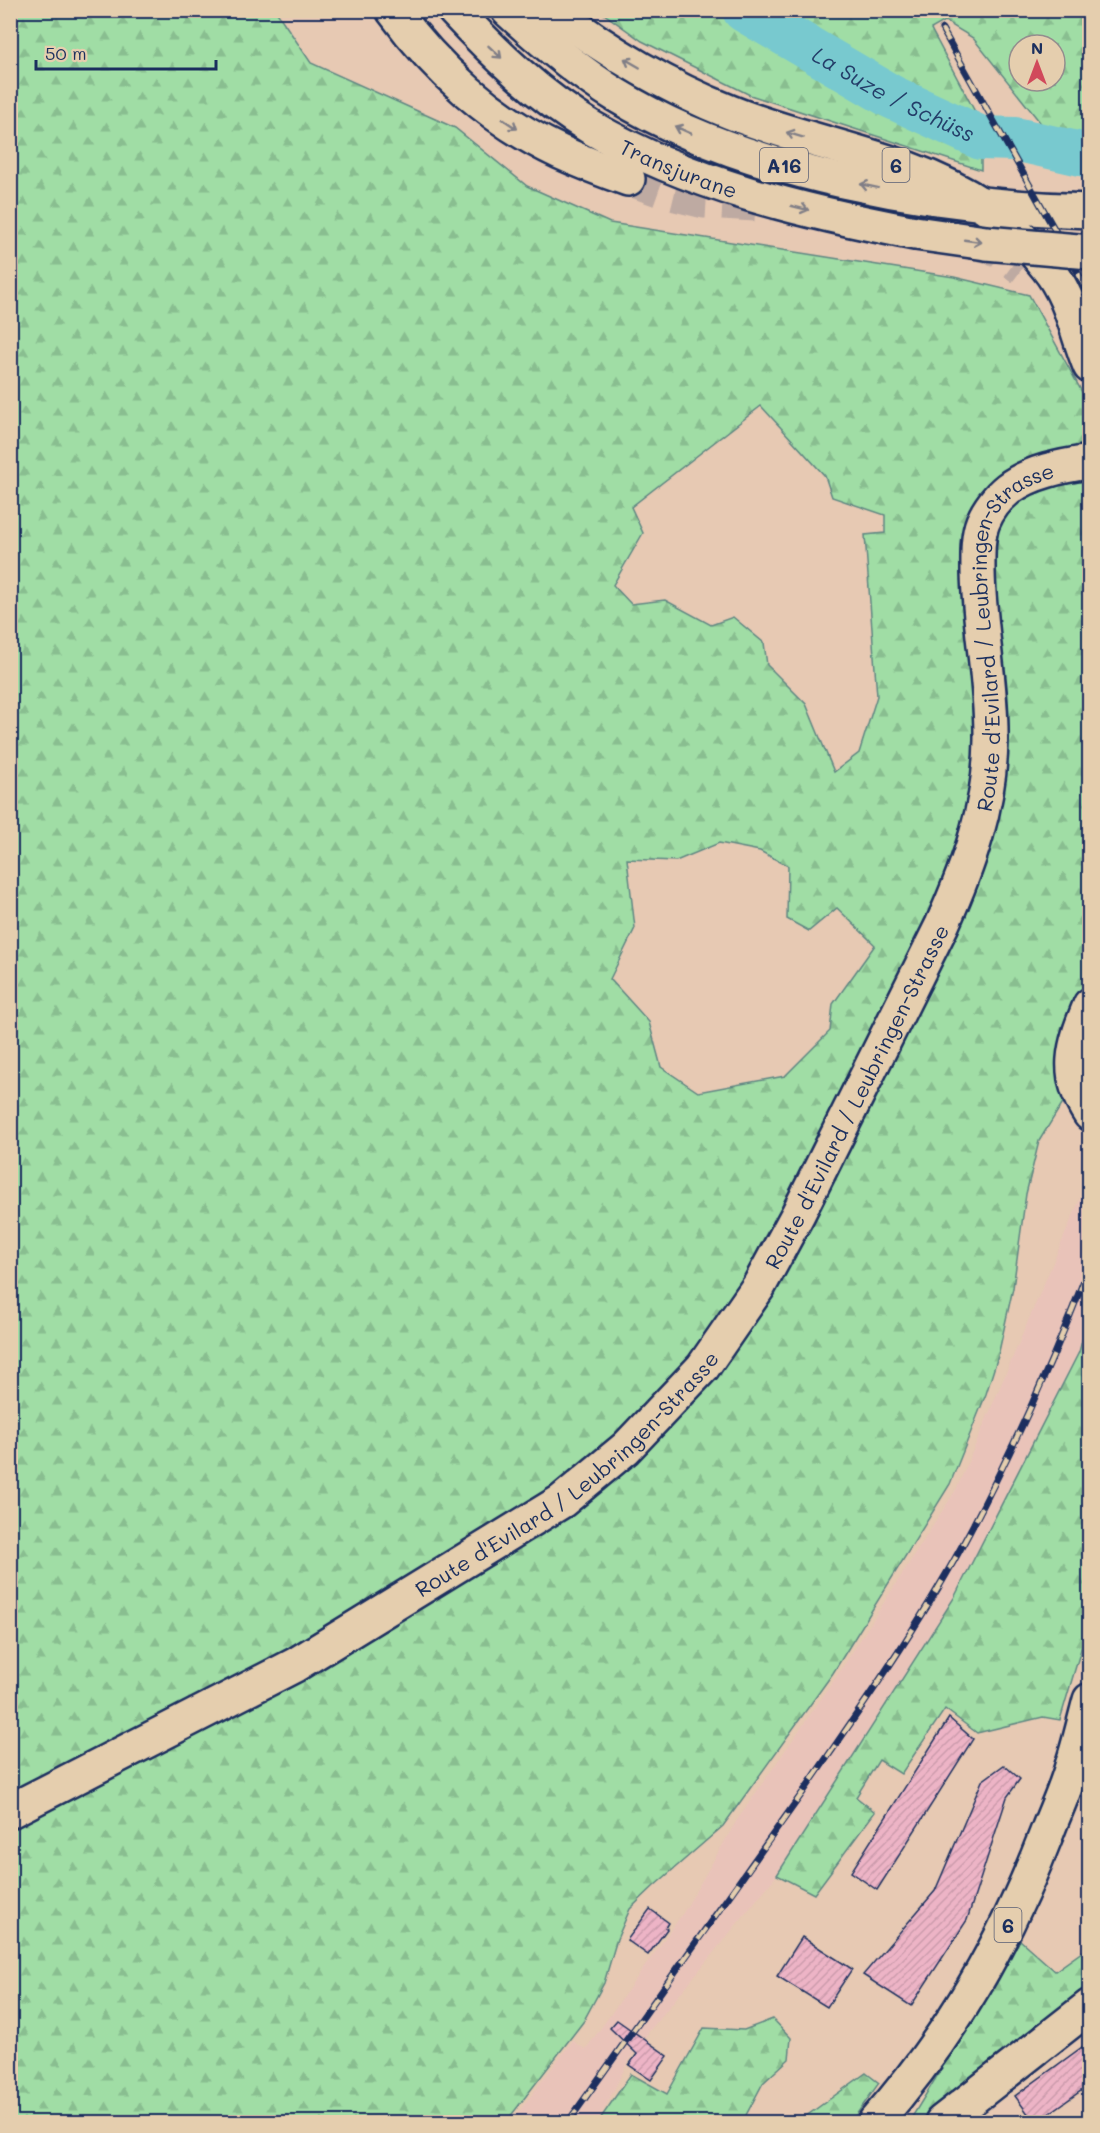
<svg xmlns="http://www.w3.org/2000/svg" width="1100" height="2133" viewBox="0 0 1100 2133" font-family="Mali,sans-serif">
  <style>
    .built { fill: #e9c3b9 }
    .forest { fill: url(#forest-firs); stroke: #5e8682; stroke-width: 1.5; fill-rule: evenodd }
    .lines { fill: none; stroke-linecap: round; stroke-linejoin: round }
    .river { stroke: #78c9cf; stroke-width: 44 }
    .building { fill: url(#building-hatch); stroke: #1b2f5e; stroke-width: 1.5 }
    .major-tunnel { stroke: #beaaa2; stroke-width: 33; stroke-dasharray: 33 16; stroke-linecap: butt }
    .minor-casing { stroke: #1b2f5e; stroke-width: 38 }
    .major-casing { stroke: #1b2f5e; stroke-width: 38 }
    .highway-casing { stroke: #1b2f5e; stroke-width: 38 }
    .minor { stroke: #e5ceae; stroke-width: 33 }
    .major { stroke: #e5ceae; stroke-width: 33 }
    .highway { stroke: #e5ceae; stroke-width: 33 }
    .rail-casing { stroke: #1b2f5e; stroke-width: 7 }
    .rail { stroke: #e5ceae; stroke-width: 4.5; stroke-dasharray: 14; stroke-linecap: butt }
    .highway-bridge-casing { stroke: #1b2f5e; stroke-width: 38; stroke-linecap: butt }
    .highway-bridge { stroke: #e5ceae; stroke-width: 33 }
    .oneway { stroke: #807e86 }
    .labels { text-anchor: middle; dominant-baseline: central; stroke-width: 5; stroke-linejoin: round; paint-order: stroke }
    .shield { fill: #e5ceae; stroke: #585f76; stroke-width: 1.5 }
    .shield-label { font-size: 20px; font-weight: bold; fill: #1b2f5e }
    .street-label { font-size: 21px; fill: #1b2f5e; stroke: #e5ceae }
    .water-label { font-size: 22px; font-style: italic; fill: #243e69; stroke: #e5ceae }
  </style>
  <defs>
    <pattern id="forest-firs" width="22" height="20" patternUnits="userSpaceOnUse" patternTransform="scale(1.5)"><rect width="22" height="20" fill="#a0dda5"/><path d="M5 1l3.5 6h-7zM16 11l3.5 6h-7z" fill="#89be90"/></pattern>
    <pattern id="building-hatch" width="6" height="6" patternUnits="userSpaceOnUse" patternTransform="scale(1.5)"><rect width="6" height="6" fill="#edb4c6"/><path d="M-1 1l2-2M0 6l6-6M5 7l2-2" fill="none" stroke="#cb9bac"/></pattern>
  </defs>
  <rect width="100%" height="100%" fill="#e7c9b3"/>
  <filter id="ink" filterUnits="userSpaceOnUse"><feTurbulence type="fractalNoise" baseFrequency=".0167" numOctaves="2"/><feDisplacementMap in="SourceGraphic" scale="12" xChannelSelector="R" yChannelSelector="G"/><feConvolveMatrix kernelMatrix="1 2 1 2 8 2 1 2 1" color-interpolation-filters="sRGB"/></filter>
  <g filter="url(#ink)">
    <path class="built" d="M1089,1178V1315L1079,1352L954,1598L777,1875L647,2034L627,2064L598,2122H511L573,2040L578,2045L586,2049L683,1913L737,1820L839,1673L957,1488Z"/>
    <g class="forest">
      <path d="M11,11H276L311,63L455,128L527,186L610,223L954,277L1029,295L1089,405V1005L1075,1083L1039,1141L1026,1194L1013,1288L998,1356L986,1394L950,1484L833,1673L723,1826L654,1886L630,1909L617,1939L604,1983L583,2022L506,2122H11ZM761,406L825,476L832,497L885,515V533L865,535L877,696L859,753L834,772L806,704L767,665L764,643L733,617L711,625L665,600L631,604L613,585L643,533L631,507ZM719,843L760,851L788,866L787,919L809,931L837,908L875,945L833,1004L830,1031L785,1076L698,1092L661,1067L649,1022L610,979L635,928L627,859L676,861Z"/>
      <path d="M600,11H1089V170L1043,126L973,38L945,21L931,29L981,123V170L750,95L642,41ZM1019,45H1055V81H1019Z"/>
      <path d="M1089,1315V1616L1087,1629L1060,1720L1043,1717L977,1733L945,1709L901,1774L879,1760L856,1797L875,1812L814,1894L777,1875L954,1598L1079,1352Z"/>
      <path d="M1020,1940L1055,1971L1089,1947V1996L927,2122H909Z"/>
      <path d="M773,2019L791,2038L789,2059L763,2083L744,2119L746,2122H598L631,2074L667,2094L704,2028L744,2030Z"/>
      <path d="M866,2073L879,2083L851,2122H798Z"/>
    </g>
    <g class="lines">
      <path class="river" id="s1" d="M744,10L892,97L981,138L1015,139L1090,156"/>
    </g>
    <g class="building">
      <path d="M949,1718L973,1739L877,1890L851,1872Z"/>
      <path d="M1004,1765L1020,1779L1007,1797L967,1920L911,2006L863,1975L935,1891L982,1781Z"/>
      <path d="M650,1909L669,1923L666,1928L667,1929L648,1955L627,1940Z"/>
      <path d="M802,1937L852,1969L827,2007L777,1976Z"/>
      <path d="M617,2020L668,2056L651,2080L629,2065L637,2054L610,2028Z"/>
      <path d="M1089,2042V2085L1037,2122H1034L1015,2096Z"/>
    </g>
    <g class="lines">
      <g class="major-tunnel">
        <path d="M628,179L667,193L704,202L772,206"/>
        <path d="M972,238L999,252L1022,269"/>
      </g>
      <defs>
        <g id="minor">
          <path id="s2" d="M10,1811L295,1665L562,1501L626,1448L703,1367L759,1286L798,1214L942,925C969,865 990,806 991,740C992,684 979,628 978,572C978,555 977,537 983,522C988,510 998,497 1008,489C1030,472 1062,466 1090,462"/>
          <path d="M942,2122L1090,2006"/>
        </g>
        <g id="major">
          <path d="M393,10C436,69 493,121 560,152C582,162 605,171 628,179"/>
          <path d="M553,10C608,52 667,87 730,112C814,146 909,156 985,207C1007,223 1030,245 1047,267C1071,296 1076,332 1090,366"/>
          <path d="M1090,1005C1073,1046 1064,1074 1090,1114"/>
          <path d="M875,2122C954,2032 1005,1942 1048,1830C1056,1809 1066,1788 1072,1766C1079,1745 1084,1722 1090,1700"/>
        </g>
        <g id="highway">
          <path id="s3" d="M454,10C495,54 540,97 592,128C691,185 805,212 915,233"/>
          <path d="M508,10C542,41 577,71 616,95C746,175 938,207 1090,211"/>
        </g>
      </defs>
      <use href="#minor" class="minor-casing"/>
      <use href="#major" class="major-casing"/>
      <use href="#highway" class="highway-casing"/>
      <use href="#minor" class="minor"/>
      <use href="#major" class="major"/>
      <use href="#highway" class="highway"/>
      <defs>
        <g id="rail">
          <path d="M942,29L1070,257L1090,297"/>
          <path d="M568,2122C647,2011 727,1900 806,1788C863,1705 922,1622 969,1533C1015,1446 1055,1356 1090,1265"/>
        </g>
      </defs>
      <use href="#rail" class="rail-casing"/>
      <use href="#rail" class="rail"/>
      <defs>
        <path id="highway-bridge" d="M915,233L986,243L1090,252"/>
      </defs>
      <use href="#highway-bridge" class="highway-bridge-casing"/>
      <use href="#highway-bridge" class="highway-bridge"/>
    </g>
    <defs><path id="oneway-shaft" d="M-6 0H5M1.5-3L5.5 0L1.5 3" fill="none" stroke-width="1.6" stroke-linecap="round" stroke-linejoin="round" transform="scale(1.5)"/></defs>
    <g class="oneway">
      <use href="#oneway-shaft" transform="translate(495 52) rotate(43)"/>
      <use href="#oneway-shaft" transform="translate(632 63) rotate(-150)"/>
      <use href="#oneway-shaft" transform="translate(510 124) rotate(34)"/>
      <use href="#oneway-shaft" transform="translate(683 130) rotate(-156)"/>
      <use href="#oneway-shaft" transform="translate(795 135) rotate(-163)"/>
      <use href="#oneway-shaft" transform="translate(869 186) rotate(-168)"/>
      <use href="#oneway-shaft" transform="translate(800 208) rotate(14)"/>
      <use href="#oneway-shaft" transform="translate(973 241) rotate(8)"/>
    </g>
  </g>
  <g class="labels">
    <g class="shield">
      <rect x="760" y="148" width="48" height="34" rx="4.5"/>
      <rect x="882.5" y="148" width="27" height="34" rx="4.5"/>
      <rect x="994.5" y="1908" width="27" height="34" rx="4.5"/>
    </g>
    <g class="shield-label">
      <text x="784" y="165">A16</text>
      <text x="896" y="165">6</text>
      <text x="1008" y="1925">6</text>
    </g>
    <g class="street-label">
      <text stroke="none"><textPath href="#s3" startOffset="278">Transjurane</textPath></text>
      <text stroke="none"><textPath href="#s2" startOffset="1644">Route d'Evilard / Leubringen-Strasse</textPath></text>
      <text stroke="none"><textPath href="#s2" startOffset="1140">Route d'Evilard / Leubringen-Strasse</textPath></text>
      <text stroke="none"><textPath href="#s2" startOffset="654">Route d'Evilard / Leubringen-Strasse</textPath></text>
    </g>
    <g class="water-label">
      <text stroke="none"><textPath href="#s1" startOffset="172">La Suze / Schüss</textPath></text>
    </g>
  </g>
  <rect width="1100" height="2133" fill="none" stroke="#e5ceae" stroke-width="36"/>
  <rect x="18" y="18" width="1064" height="2097" fill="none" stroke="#1b2f5e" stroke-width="2" filter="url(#ink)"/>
  <g transform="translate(1037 63)"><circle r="28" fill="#e5ceae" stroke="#948e8e" stroke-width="1.5"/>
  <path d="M0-4.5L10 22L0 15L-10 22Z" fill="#d1495b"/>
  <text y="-9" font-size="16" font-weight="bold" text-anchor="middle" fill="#1b2f5e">N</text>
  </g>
  <path d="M36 60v9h180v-9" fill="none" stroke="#1b2f5e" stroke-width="3"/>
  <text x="45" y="60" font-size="18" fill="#1b2f5e" stroke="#e5ceae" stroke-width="4.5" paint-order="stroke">50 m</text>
</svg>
